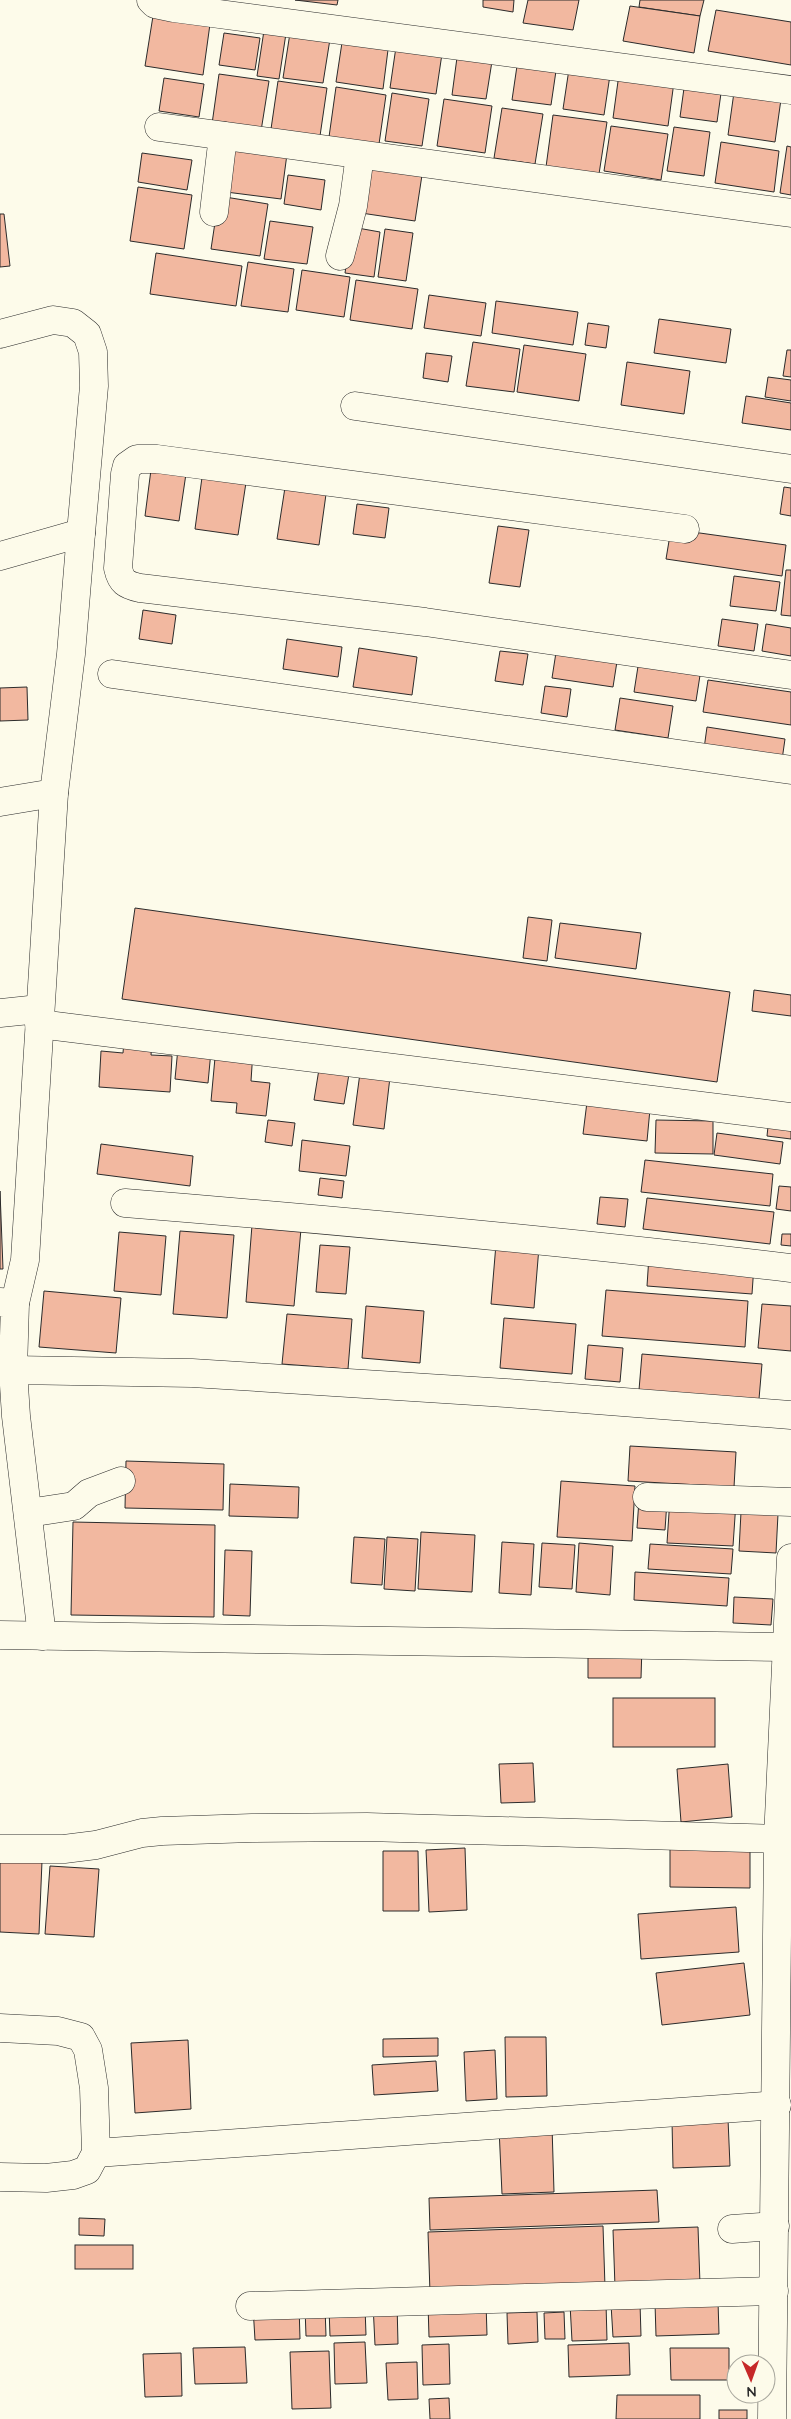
<svg xmlns="http://www.w3.org/2000/svg" width="791" height="2419" viewBox="0 0 791 2419" font-family="Quicksand,sans-serif">
  <style>
    .building { fill: #f2b8a0; stroke: #2b2b2b }
    .lines { fill: none; stroke-linecap: round; stroke-linejoin: round }
    .minor-casing { stroke: #2b2b2b; stroke-width: 29 }
    .minor { stroke: #fdfbea; stroke-width: 28 }
  </style>
  <rect width="100%" height="100%" fill="#fdfbea"/>
  <g class="building">
    <path d="M295,0H338L337,5Z"/>
    <path d="M483,0H514L513,12L483,7Z"/>
    <path d="M528,0H579L573,30L523,23Z"/>
    <path d="M640,0H704L700,16L639,7Z"/>
    <path d="M630,6L700,16L694,53L623,41Z"/>
    <path d="M716,10L791,22V65L708,51Z"/>
    <path d="M153,16L210,24L203,75L145,66Z"/>
    <path d="M265,24L287,27L279,79L257,76Z"/>
    <path d="M224,33L260,38L255,70L219,65Z"/>
    <path d="M290,33L330,39L323,83L283,78Z"/>
    <path d="M343,36L389,42L383,89L336,82Z"/>
    <path d="M397,40L443,47L436,94L390,88Z"/>
    <path d="M458,50L493,55L486,99L452,95Z"/>
    <path d="M518,59L557,64L551,105L512,100Z"/>
    <path d="M569,69L610,75L604,115L563,109Z"/>
    <path d="M219,74L269,81L261,131L212,124Z"/>
    <path d="M619,74L674,82L668,126L613,118Z"/>
    <path d="M164,78L204,84L199,117L159,111Z"/>
    <path d="M278,81L327,88L320,136L271,129Z"/>
    <path d="M685,81L722,86L717,122L680,117Z"/>
    <path d="M735,85L782,92L775,142L728,135Z"/>
    <path d="M336,87L386,95L379,144L329,137Z"/>
    <path d="M392,93L429,99L422,146L385,141Z"/>
    <path d="M444,99L492,106L485,153L437,146Z"/>
    <path d="M502,108L543,114L535,164L494,158Z"/>
    <path d="M553,115L607,122L599,174L546,167Z"/>
    <path d="M611,126L668,134L661,180L604,171Z"/>
    <path d="M674,127L710,132L704,176L667,171Z"/>
    <path d="M721,142L779,151L774,192L715,183Z"/>
    <path d="M233,146L287,154L281,199L226,192Z"/>
    <path d="M787,146L791,147V195L780,193Z"/>
    <path d="M142,153L192,160L187,190L138,182Z"/>
    <path d="M368,167L422,175L415,221L361,213Z"/>
    <path d="M288,175L325,180L321,210L284,204Z"/>
    <path d="M138,187L192,195L184,249L130,241Z"/>
    <path d="M219,196L268,204L260,256L211,249Z"/>
    <path d="M0,214H4L10,266L0,267Z"/>
    <path d="M270,221L313,227L307,264L264,259Z"/>
    <path d="M352,227L380,232L374,277L345,273Z"/>
    <path d="M385,229L413,233L406,281L378,277Z"/>
    <path d="M156,253L242,266L236,306L150,294Z"/>
    <path d="M248,262L294,269L288,312L241,306Z"/>
    <path d="M302,270L350,277L344,317L296,310Z"/>
    <path d="M356,280L418,289L412,329L350,320Z"/>
    <path d="M429,295L486,303L481,336L424,328Z"/>
    <path d="M496,301L578,312L573,345L492,333Z"/>
    <path d="M659,319L731,329L726,363L654,353Z"/>
    <path d="M588,323L609,326L606,348L585,345Z"/>
    <path d="M473,342L520,349L514,392L466,386Z"/>
    <path d="M524,345L586,354L579,401L517,392Z"/>
    <path d="M787,350H791V377L783,376Z"/>
    <path d="M426,353L452,356L448,382L423,378Z"/>
    <path d="M627,362L690,371L684,414L621,405Z"/>
    <path d="M768,377L791,380V401L765,397Z"/>
    <path d="M746,396L791,403V430L742,423Z"/>
    <path d="M152,462L187,467L179,521L145,516Z"/>
    <path d="M203,470L247,476L238,535L195,529Z"/>
    <path d="M286,481L327,487L319,545L277,539Z"/>
    <path d="M784,487L791,488V516L780,514Z"/>
    <path d="M357,504L389,508L385,538L353,534Z"/>
    <path d="M498,526L529,530L520,587L489,583Z"/>
    <path d="M671,529L786,545L782,576L666,559Z"/>
    <path d="M786,570H791V616L781,615Z"/>
    <path d="M734,576L780,582L776,611L730,606Z"/>
    <path d="M143,610L176,615L172,644L139,639Z"/>
    <path d="M722,619L758,624L754,651L718,646Z"/>
    <path d="M766,624L791,628V656L762,651Z"/>
    <path d="M287,639L342,647L338,677L283,669Z"/>
    <path d="M557,646L618,655L613,687L552,678Z"/>
    <path d="M359,648L417,657L412,695L353,687Z"/>
    <path d="M500,651L528,654L523,685L495,681Z"/>
    <path d="M639,660L701,669L696,701L634,692Z"/>
    <path d="M708,680L791,692V725L703,712Z"/>
    <path d="M545,686L571,689L567,717L541,713Z"/>
    <path d="M27,687L28,720L0,721V688Z"/>
    <path d="M620,698L673,706L668,738L615,730Z"/>
    <path d="M707,727L785,739L781,767L703,756Z"/>
    <path d="M135,908L730,992L717,1082L122,999Z"/>
    <path d="M528,917L552,920L547,961L523,958Z"/>
    <path d="M560,923L641,933L636,969L555,958Z"/>
    <path d="M754,990L791,995V1016L752,1011Z"/>
    <path d="M124,1040L152,1042L151,1055L172,1056L170,1092L99,1087L101,1051L123,1053Z"/>
    <path d="M216,1047L253,1051L251,1081L270,1083L266,1116L236,1113L237,1103L211,1101Z"/>
    <path d="M178,1048L211,1051L208,1083L175,1079Z"/>
    <path d="M319,1069L349,1074L344,1104L314,1100Z"/>
    <path d="M360,1073L390,1077L384,1129L353,1125Z"/>
    <path d="M587,1102L650,1109L647,1141L583,1134Z"/>
    <path d="M769,1117L791,1120V1139L767,1136Z"/>
    <path d="M268,1120L295,1123L292,1146L265,1142Z"/>
    <path d="M656,1120L713,1121V1154L655,1153Z"/>
    <path d="M717,1133L783,1142L780,1164L714,1155Z"/>
    <path d="M302,1140L350,1146L346,1176L299,1171Z"/>
    <path d="M101,1144L193,1156L190,1186L97,1174Z"/>
    <path d="M645,1160L773,1174L770,1206L641,1192Z"/>
    <path d="M320,1178L344,1181L342,1198L318,1195Z"/>
    <path d="M779,1186L791,1187V1211L776,1209Z"/>
    <path d="M0,1191L3,1269H0Z"/>
    <path d="M600,1197L628,1199L625,1227L597,1224Z"/>
    <path d="M647,1198L774,1212L770,1244L643,1229Z"/>
    <path d="M252,1225L301,1229L294,1306L246,1302Z"/>
    <path d="M180,1231L234,1235L227,1318L173,1314Z"/>
    <path d="M119,1232L166,1236L161,1295L114,1291Z"/>
    <path d="M782,1234H791V1246L781,1245Z"/>
    <path d="M496,1244L539,1247L534,1308L491,1304Z"/>
    <path d="M320,1245L350,1247L346,1294L316,1292Z"/>
    <path d="M649,1256L754,1265L752,1294L647,1286Z"/>
    <path d="M606,1290L748,1301L745,1347L602,1336Z"/>
    <path d="M44,1291L121,1298L116,1353L39,1347Z"/>
    <path d="M762,1304L791,1306V1351L758,1348Z"/>
    <path d="M366,1306L424,1311L420,1363L362,1358Z"/>
    <path d="M287,1314L352,1319L348,1369L282,1364Z"/>
    <path d="M504,1318L576,1324L572,1374L500,1368Z"/>
    <path d="M588,1345L623,1348L620,1382L585,1379Z"/>
    <path d="M642,1354L762,1364L759,1399L639,1390Z"/>
    <path d="M630,1446L736,1452L734,1487L628,1481Z"/>
    <path d="M126,1461L224,1464L223,1510L125,1508Z"/>
    <path d="M561,1481L635,1486L632,1541L557,1537Z"/>
    <path d="M230,1484L299,1487L298,1518L229,1516Z"/>
    <path d="M670,1498L736,1502L733,1546L667,1543Z"/>
    <path d="M639,1500L667,1501L665,1530L637,1528Z"/>
    <path d="M741,1512L778,1514L776,1553L739,1551Z"/>
    <path d="M73,1522L215,1525L214,1617L71,1615Z"/>
    <path d="M421,1532L475,1535L472,1592L418,1589Z"/>
    <path d="M354,1537L385,1539L382,1585L351,1583Z"/>
    <path d="M387,1537L418,1539L415,1591L384,1589Z"/>
    <path d="M502,1542L534,1544L531,1595L499,1593Z"/>
    <path d="M542,1543L575,1545L572,1589L539,1587Z"/>
    <path d="M579,1543L613,1546L610,1595L576,1592Z"/>
    <path d="M650,1544L733,1549L731,1574L648,1569Z"/>
    <path d="M225,1550L252,1551L250,1616L223,1615Z"/>
    <path d="M635,1572L729,1578L727,1606L634,1600Z"/>
    <path d="M734,1597L773,1599L771,1625L733,1623Z"/>
    <path d="M588,1645L642,1646L641,1678H588Z"/>
    <rect x="613" y="1698" width="102" height="49"/>
    <path d="M533,1763L535,1802L501,1803L499,1764Z"/>
    <path d="M728,1764L732,1817L681,1822L677,1769Z"/>
    <path d="M465,1848L467,1910L429,1912L426,1850Z"/>
    <path d="M670,1849L750,1850V1888L670,1887Z"/>
    <path d="M383,1851H418L419,1911H383Z"/>
    <path d="M0,1859L42,1861L39,1934L0,1932Z"/>
    <path d="M50,1866L99,1869L94,1937L45,1934Z"/>
    <path d="M736,1907L739,1952L641,1959L638,1914Z"/>
    <path d="M744,1963L750,2015L662,2025L656,1973Z"/>
    <path d="M505,2037H546L547,2096L506,2097Z"/>
    <path d="M438,2038V2056L383,2057V2039Z"/>
    <path d="M188,2040L191,2109L135,2113L131,2043Z"/>
    <path d="M495,2050L497,2099L466,2101L464,2052Z"/>
    <path d="M436,2061L438,2091L374,2095L372,2065Z"/>
    <path d="M728,2119L730,2166L673,2168L672,2121Z"/>
    <path d="M552,2126L554,2192L502,2194L499,2128Z"/>
    <path d="M657,2190L659,2222L430,2230L429,2198Z"/>
    <path d="M79,2218L105,2219L104,2236L79,2235Z"/>
    <path d="M603,2226L605,2287L430,2293L428,2232Z"/>
    <path d="M698,2227L700,2284L615,2287L613,2230Z"/>
    <rect x="75" y="2245" width="58" height="24"/>
    <path d="M718,2301L719,2334L656,2336L655,2303Z"/>
    <path d="M486,2302L487,2335L429,2337L428,2304Z"/>
    <path d="M397,2303L398,2344L375,2345L373,2304Z"/>
    <path d="M606,2303L607,2340L572,2341L570,2304Z"/>
    <path d="M640,2303L641,2336L613,2337L611,2304Z"/>
    <path d="M299,2305L300,2339L255,2340L253,2307Z"/>
    <path d="M325,2307L326,2336H306L305,2308Z"/>
    <path d="M365,2307L366,2335L330,2336L329,2308Z"/>
    <path d="M537,2312L538,2342L508,2344L507,2313Z"/>
    <path d="M564,2312L565,2339H545L544,2313Z"/>
    <path d="M365,2342L367,2383L335,2384L334,2343Z"/>
    <path d="M629,2343L630,2375L569,2377L568,2345Z"/>
    <path d="M449,2344L450,2384L423,2385L422,2345Z"/>
    <path d="M245,2347L247,2383L195,2384L193,2348Z"/>
    <path d="M670,2348H729V2380H671Z"/>
    <path d="M329,2351L331,2408L292,2409L290,2352Z"/>
    <path d="M181,2353L182,2396L145,2397L143,2354Z"/>
    <path d="M417,2362L418,2399L388,2400L386,2363Z"/>
    <path d="M617,2395H700V2419H616Z"/>
    <path d="M449,2398L450,2419H430L429,2399Z"/>
    <rect x="719" y="2410" width="28" height="9"/>
  </g>
  <g class="lines">
    <defs>
      <g id="minor">
        <path d="M151,0L155,4L174,8L791,90"/>
        <path d="M159,127L791,213"/>
        <path d="M214,212L223,136"/>
        <path d="M340,256L353,206L360,155"/>
        <path d="M0,334L53,320L73,323L87,334L93,352L94,386L81,533"/>
        <path d="M355,406L791,469"/>
        <path d="M685,529L157,459H137L127,466L125,474L118,568C121,582 126,585 140,588L425,622L791,675"/>
        <path d="M0,556L81,533L71,654L54,793L25,1260L15,1303"/>
        <path d="M112,674L791,770"/>
        <path d="M0,802L54,793"/>
        <path d="M0,1013L39,1009"/>
        <path d="M39,1024L791,1117"/>
        <path d="M125,1203C347,1221 569,1242 791,1268"/>
        <path d="M0,1302L15,1303L13,1370"/>
        <path d="M647,1497L791,1502"/>
        <path d="M28,1513L74,1506L89,1493L121,1481"/>
        <path d="M0,1635L786,1647"/>
        <path d="M42,1636L16,1416L13,1370L192,1373L506,1393L791,1415"/>
        <path d="M0,1849H64L96,1845L142,1833L162,1831L252,1828L367,1827L778,1839"/>
        <path d="M0,2028L58,2031L81,2037L88,2050L94,2088L96,2153L87,2170L73,2175L46,2178L0,2177"/>
        <path d="M96,2153L777,2105"/>
        <path d="M732,2229L775,2226"/>
        <path d="M250,2306L774,2291"/>
        <path d="M772,2419L778,1839L791,1558"/>
      </g>
    </defs>
    <use href="#minor" class="minor-casing"/>
    <use href="#minor" class="minor"/>
  </g>
  <g transform="translate(751 2379) rotate(178)"><circle r="24" fill="#fdfbea" stroke="#a9a89e"/>
  <path d="M0-4L9 19L0 12L-9 19Z" fill="#c62828"/>
  <text y="-8" font-size="14" font-weight="bold" text-anchor="middle" fill="#2b2b2b">N</text>
  </g>
</svg>
